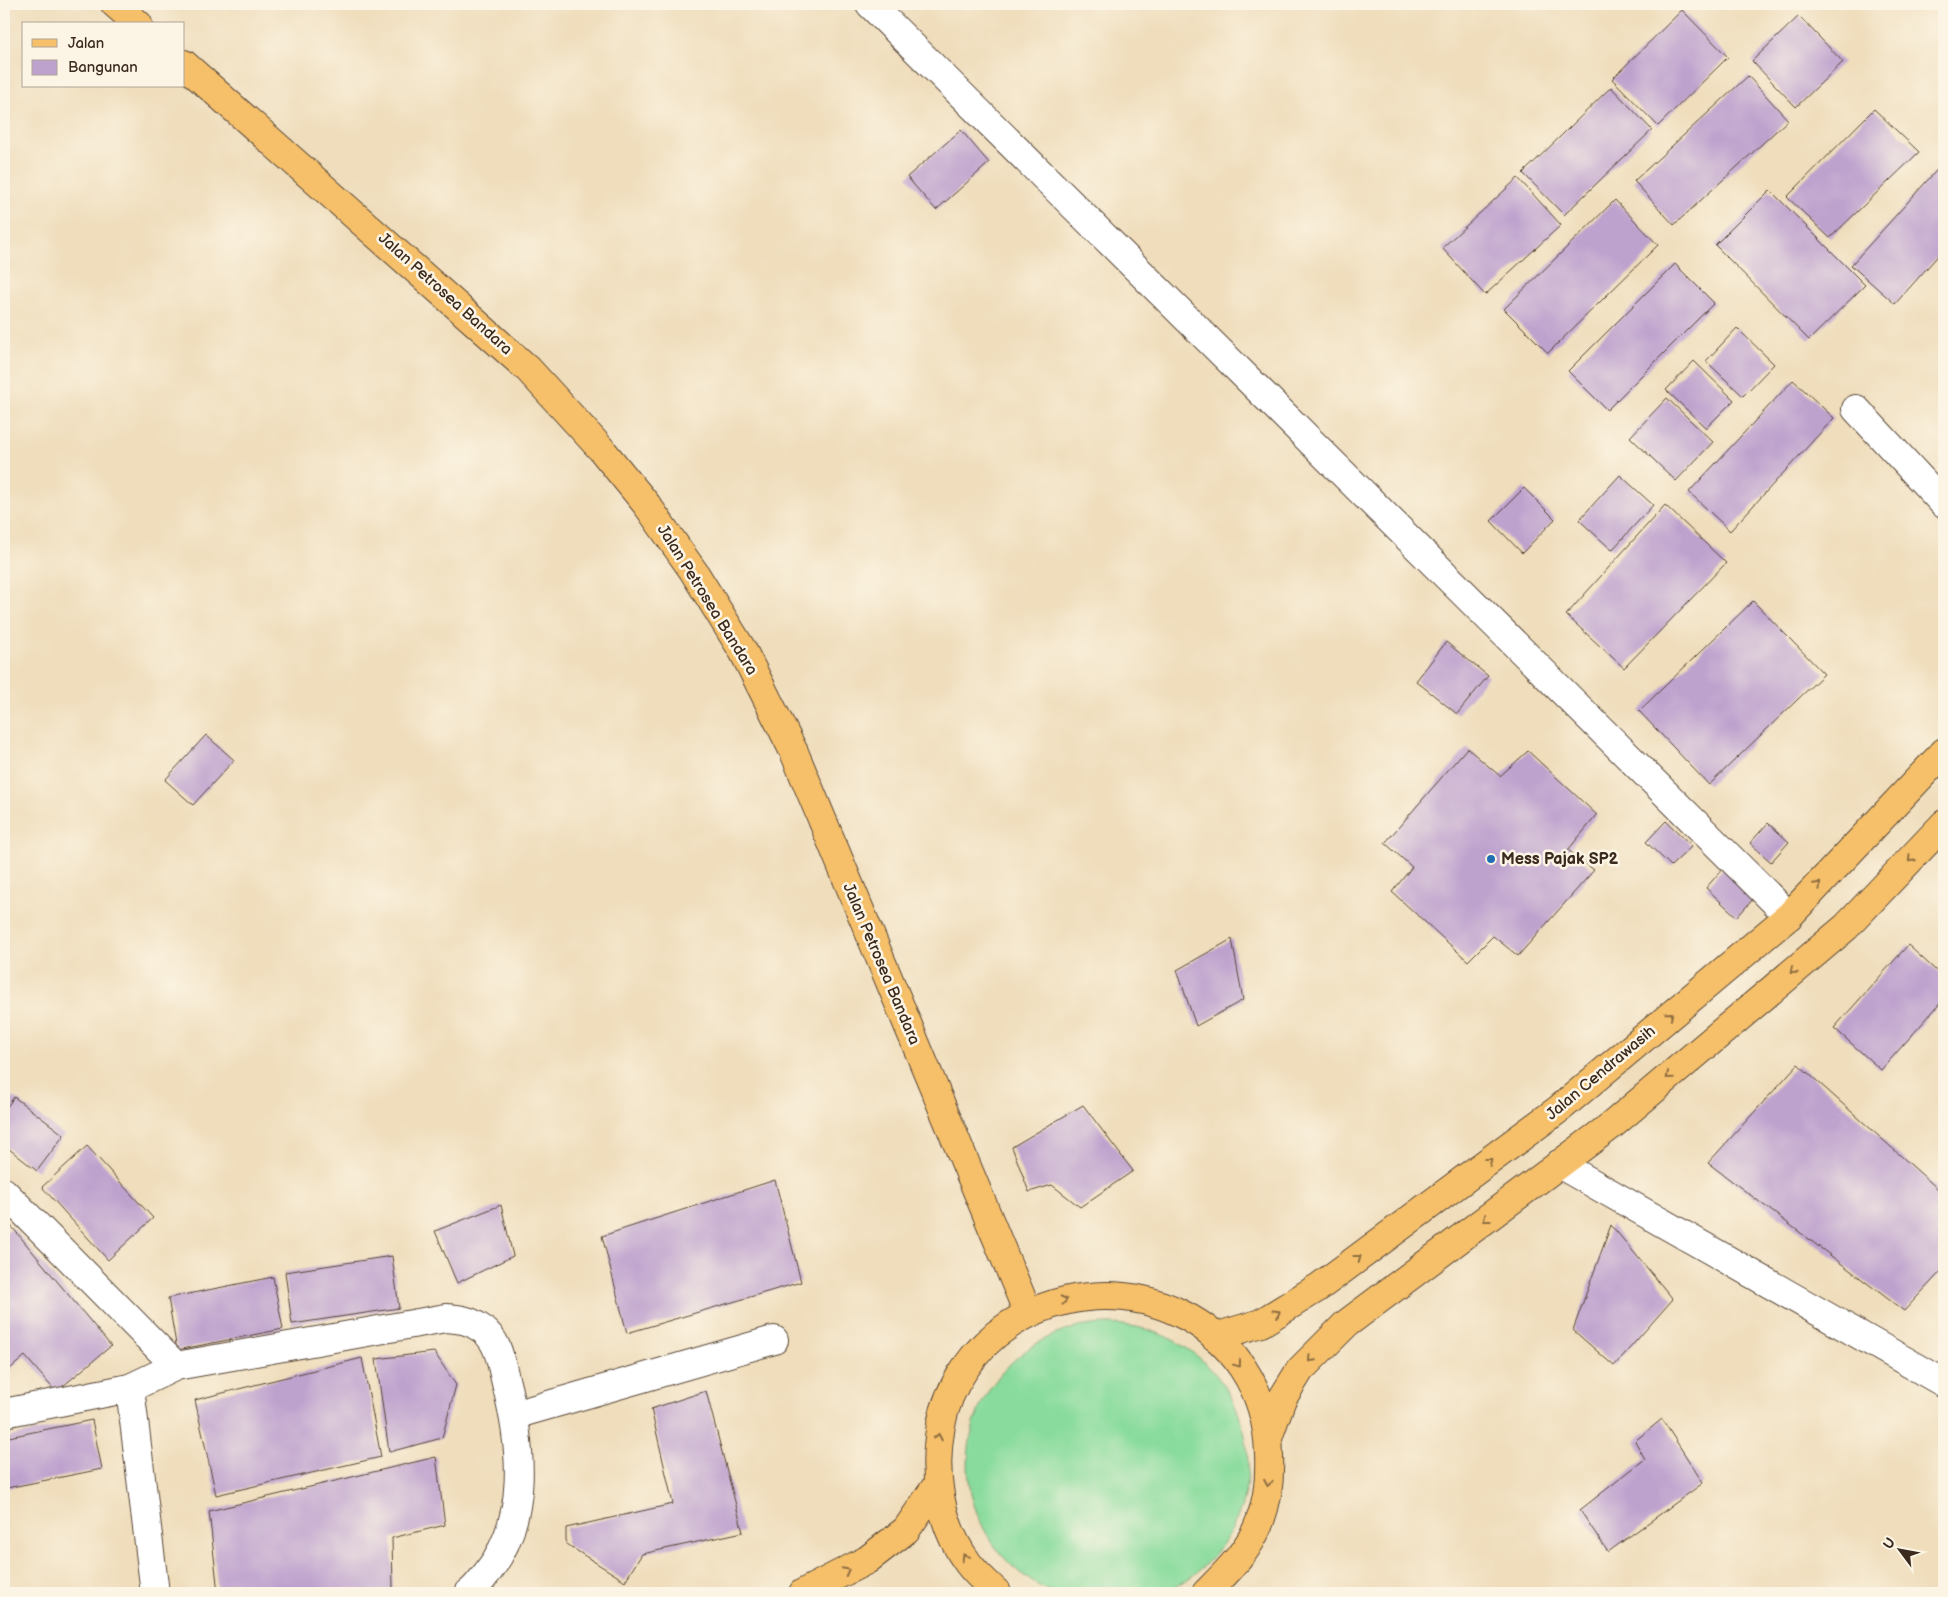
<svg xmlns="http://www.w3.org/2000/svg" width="1948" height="1597" viewBox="0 0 1948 1597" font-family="'Balsamiq Sans',sans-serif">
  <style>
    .green { fill: #88db9c; stroke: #62825d }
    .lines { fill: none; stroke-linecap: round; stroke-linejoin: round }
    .stream { stroke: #6db9e7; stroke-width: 10 }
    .building { fill: #bea2ce }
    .minor-casing { stroke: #564536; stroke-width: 30 }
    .major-casing { stroke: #564536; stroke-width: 30 }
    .minor { stroke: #fff; stroke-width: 28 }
    .major { stroke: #f6c06b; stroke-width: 28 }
    .oneway { stroke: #8f6e41 }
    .poi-dot { fill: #1f6fb2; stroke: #fcf5e5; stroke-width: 2 }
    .labels { text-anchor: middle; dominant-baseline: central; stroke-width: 5; stroke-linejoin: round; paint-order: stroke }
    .street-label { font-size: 16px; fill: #3b2a1e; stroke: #fcf5e5 }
    .poi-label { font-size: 16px; font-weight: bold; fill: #3b2a1e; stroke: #fcf5e5; text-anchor: start }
  </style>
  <rect width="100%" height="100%" fill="#fcf5e5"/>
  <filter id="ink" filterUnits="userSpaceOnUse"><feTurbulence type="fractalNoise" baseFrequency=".02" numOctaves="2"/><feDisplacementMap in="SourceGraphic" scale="10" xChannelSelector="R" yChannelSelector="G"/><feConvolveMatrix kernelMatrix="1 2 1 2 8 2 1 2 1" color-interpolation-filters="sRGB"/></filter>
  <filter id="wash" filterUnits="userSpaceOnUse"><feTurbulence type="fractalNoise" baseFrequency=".0096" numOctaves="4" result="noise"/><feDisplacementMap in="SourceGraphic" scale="20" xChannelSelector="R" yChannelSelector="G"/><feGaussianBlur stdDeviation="1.12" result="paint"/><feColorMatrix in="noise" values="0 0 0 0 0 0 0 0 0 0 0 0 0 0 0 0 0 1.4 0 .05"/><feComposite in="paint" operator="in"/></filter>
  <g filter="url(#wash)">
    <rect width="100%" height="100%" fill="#efddbb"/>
    <circle class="green" cx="1108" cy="1464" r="140"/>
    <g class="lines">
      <path class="stream" d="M1942,1593L1944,1589"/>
    </g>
    <g id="blocks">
      <g class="building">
        <path d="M1682,10L1728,57L1658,126L1612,79Z"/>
        <path d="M1799,16L1843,62L1796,107L1752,61Z"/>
        <path d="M1748,76L1788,120L1674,225L1634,181Z"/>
        <path d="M1611,87L1652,130L1564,215L1523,173Z"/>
        <path d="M1874,109L1919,152L1830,238L1787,197Z"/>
        <path d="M961,130L989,163L936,210L907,177Z"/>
        <path d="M1944,162V249L1895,304L1851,265Z"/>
        <path d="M1518,178L1561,225L1485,295L1442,248Z"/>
        <path d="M1770,190L1865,285L1809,340L1715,245Z"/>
        <path d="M1615,200L1658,245L1548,353L1504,309Z"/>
        <path d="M1675,264L1714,303L1607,410L1568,371Z"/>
        <path d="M1737,328L1774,364L1743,396L1706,361Z"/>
        <path d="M1694,361L1734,400L1706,428L1666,390Z"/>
        <path d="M1793,380L1834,418L1730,531L1689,492Z"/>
        <path d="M1667,398L1713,442L1676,481L1630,437Z"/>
        <path d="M1620,475L1653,505L1612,550L1579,520Z"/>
        <path d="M1524,488L1555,519L1522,553L1491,521Z"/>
        <path d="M1665,505L1726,563L1624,668L1566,615Z"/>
        <path d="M1753,601L1824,674L1709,785L1639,711Z"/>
        <path d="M1446,642L1488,676L1457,714L1416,681Z"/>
        <path d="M206,735L234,760L193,805L165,780Z"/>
        <path d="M1467,748L1500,776L1528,751L1597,815L1568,850L1594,870L1518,956L1493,936L1468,961L1392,892L1412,867L1385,843Z"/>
        <path d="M1666,821L1692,846L1671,866L1646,842Z"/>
        <path d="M1768,823L1789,842L1771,862L1750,843Z"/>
        <path d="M1724,867L1755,897L1737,917L1706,888Z"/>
        <path d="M1232,939L1243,1000L1196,1026L1177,970Z"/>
        <path d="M1908,945L1944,978V999L1881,1070L1834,1028Z"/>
        <path d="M1798,1064L1938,1189L1944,1208V1268L1904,1311L1708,1163Z"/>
        <path d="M14,1097L64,1135L37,1171L4,1145V1111Z"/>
        <path d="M1083,1105L1133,1171L1080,1207L1052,1185L1029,1192L1012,1147Z"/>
        <path d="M87,1146L153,1218L108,1260L42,1187Z"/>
        <path d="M775,1180L801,1282L627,1333L602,1236Z"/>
        <path d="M501,1205L513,1256L457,1283L435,1231Z"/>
        <path d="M1611,1225L1673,1299L1614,1366L1573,1330Z"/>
        <path d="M12,1227L111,1346L56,1392L25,1356L4,1374V1234Z"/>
        <path d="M392,1256L399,1308L292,1324L285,1272Z"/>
        <path d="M273,1277L283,1329L177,1350L168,1298Z"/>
        <path d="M434,1352L456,1385L442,1438L389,1452L376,1359Z"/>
        <path d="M362,1358L381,1457L216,1495L195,1400Z"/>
        <path d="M706,1391L743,1532L642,1554L625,1581L566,1544V1528L673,1504L651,1409Z"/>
        <path d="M1662,1419L1703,1483L1608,1552L1580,1510L1645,1459L1635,1441Z"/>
        <path d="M92,1420L102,1469L7,1488L4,1472V1438Z"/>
        <path d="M436,1457L445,1525L392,1538L393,1588L371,1593H218L209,1511Z"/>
      </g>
    </g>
  </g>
  <g filter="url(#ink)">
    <use href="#blocks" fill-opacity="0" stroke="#564536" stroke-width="1"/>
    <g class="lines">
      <defs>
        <g id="minor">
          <path d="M870,4L1789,916"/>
          <path d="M1856,409L1944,504"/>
          <path d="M1559,1164L1944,1383"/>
          <path d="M4,1192L176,1366"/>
          <path d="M130,1388L155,1593"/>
          <path d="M4,1413L130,1388L176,1366L446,1318C460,1319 470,1320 482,1329C499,1341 501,1363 506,1383C522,1446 530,1519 487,1573C481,1580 476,1588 469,1593"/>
          <path d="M514,1415L774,1340"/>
        </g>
        <g id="major">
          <path d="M115,4L138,24"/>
          <path d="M184,64L528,369L602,450L647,505L694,572L743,651L794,752L1028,1313"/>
          <path d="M1215,1337L1261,1323L1319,1287L1559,1109L1789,916L1944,752"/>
          <path d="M1269,1435L1282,1399L1300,1370L1346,1324L1612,1125L1846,927L1944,824"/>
          <path d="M803,1593L867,1560L906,1530L937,1485"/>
          <path d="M997,1593C988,1584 976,1574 968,1563C939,1524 932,1472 941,1425C948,1386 975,1347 1009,1325C1119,1254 1266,1320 1269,1455C1270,1477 1268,1500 1260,1521C1249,1551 1228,1571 1206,1593"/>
        </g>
      </defs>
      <use href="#minor" class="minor-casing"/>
      <use href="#major" class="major-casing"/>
      <use href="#minor" class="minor"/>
      <use href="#major" class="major"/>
    </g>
    <defs><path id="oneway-chevron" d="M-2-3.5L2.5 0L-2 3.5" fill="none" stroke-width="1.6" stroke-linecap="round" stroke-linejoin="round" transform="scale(1.25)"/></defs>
    <g class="oneway">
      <use href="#oneway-chevron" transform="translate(1911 859) rotate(134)"/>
      <use href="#oneway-chevron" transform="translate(1818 885) rotate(-46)"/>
      <use href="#oneway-chevron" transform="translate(1793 971) rotate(140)"/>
      <use href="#oneway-chevron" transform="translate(1670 1015) rotate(-40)"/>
      <use href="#oneway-chevron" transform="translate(1669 1076) rotate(140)"/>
      <use href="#oneway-chevron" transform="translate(1489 1161) rotate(-37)"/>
      <use href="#oneway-chevron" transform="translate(1486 1219) rotate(143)"/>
      <use href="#oneway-chevron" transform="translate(1358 1258) rotate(-37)"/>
      <use href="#oneway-chevron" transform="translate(1064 1300) rotate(-12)"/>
      <use href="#oneway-chevron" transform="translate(1277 1313) rotate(-32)"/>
      <use href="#oneway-chevron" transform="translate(1311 1359) rotate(133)"/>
      <use href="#oneway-chevron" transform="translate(1238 1364) rotate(53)"/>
      <use href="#oneway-chevron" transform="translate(938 1437) rotate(-79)"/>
      <use href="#oneway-chevron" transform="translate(1268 1483) rotate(100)"/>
      <use href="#oneway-chevron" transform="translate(965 1557) rotate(-121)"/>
      <use href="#oneway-chevron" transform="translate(846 1571) rotate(-27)"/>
    </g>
  </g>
  <circle class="poi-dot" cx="1491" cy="859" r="5"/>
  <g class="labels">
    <g class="street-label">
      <text transform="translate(445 294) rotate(42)">Jalan Petrosea Bandara</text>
      <text transform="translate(707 600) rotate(58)">Jalan Petrosea Bandara</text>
      <text transform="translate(881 964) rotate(67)">Jalan Petrosea Bandara</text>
      <text transform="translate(1601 1073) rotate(-40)">Jalan Cendrawasih</text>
    </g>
    <g class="poi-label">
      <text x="1501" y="859">Mess Pajak SP2</text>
    </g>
  </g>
  <rect width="1948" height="1597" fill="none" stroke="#fcf5e5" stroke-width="20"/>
  <rect x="22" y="22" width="162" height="65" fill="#fcf5e5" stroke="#afa495"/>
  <rect x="32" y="39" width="25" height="8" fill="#f6c06b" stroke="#afa495"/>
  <text x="68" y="48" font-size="15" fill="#3b2a1e">Jalan</text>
  <rect x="32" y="60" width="25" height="15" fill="#bea2ce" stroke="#afa495"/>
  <text x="68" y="72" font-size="15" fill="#3b2a1e">Bangunan</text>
  <g transform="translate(1900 1550) rotate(302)" stroke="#fcf5e5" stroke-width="4" paint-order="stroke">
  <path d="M0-4L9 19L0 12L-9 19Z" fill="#3b2a1e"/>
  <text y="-8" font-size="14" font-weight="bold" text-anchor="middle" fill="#3b2a1e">U</text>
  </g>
</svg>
